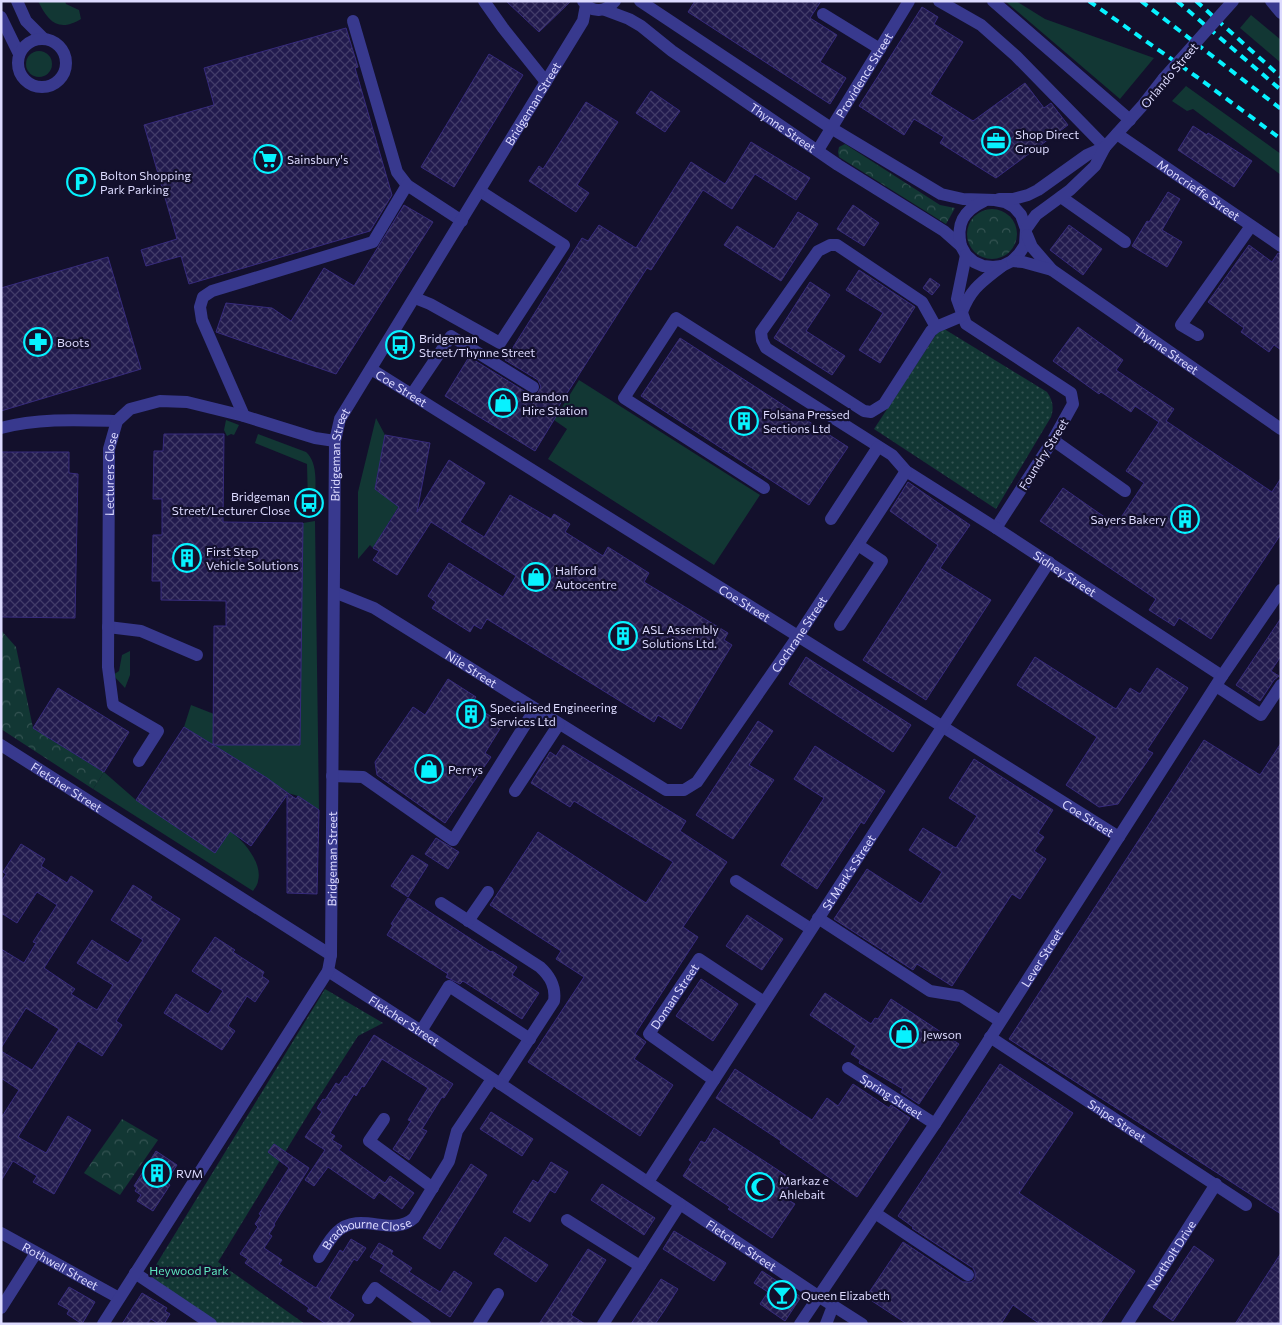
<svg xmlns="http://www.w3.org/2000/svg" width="1282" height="1325" viewBox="0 0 1282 1325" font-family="Commissioner,sans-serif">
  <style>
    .grass { fill: #123734 }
    .forest { fill: url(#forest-crowns) }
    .park { fill: url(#park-dots) }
    .building { fill: url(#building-cross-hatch); stroke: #372b7c }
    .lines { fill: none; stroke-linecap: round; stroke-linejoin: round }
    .minor { stroke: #38398e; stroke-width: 12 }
    .rail { stroke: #07f2ff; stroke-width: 4; stroke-dasharray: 8 6; stroke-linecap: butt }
    .minor-bridge { stroke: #38398e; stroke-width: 12 }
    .labels { text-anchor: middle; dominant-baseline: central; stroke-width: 4.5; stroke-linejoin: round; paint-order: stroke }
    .street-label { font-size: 12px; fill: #dddbff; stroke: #13102c }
    .poi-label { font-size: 12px; fill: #dddbff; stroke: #13102c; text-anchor: start }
    .park-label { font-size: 12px; fill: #5ee7bf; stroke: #13102c }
  </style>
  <defs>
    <pattern id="forest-crowns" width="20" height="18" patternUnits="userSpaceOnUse" patternTransform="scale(1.25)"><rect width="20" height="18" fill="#123734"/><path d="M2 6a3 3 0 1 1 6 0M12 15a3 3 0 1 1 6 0" fill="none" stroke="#345352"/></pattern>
    <pattern id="park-dots" width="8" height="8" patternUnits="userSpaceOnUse" patternTransform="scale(1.25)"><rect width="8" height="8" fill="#123734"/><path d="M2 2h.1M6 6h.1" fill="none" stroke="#345352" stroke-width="1.8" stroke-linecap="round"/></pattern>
    <pattern id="building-cross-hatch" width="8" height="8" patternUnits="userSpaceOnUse" patternTransform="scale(1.25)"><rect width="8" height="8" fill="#221b4e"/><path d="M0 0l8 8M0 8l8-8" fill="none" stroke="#423c69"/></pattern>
  </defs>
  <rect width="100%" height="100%" fill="#13102c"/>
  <g class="grass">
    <path d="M38,1H65L66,4L79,10L81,19C58,33 48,21 38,1Z"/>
    <path d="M1005,1H1016L1045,19L1154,58L1120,99Z"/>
    <path d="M1251,15L1281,40V63L1240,28Z"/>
    <circle cx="39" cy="64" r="13"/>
    <path d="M1186,86L1281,154V175L1193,109L1187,111L1172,101Z"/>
    <path d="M579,380L760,495L714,565L548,459L567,429L554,420Z"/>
    <path d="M376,418L385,435L375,489L399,506L373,548L370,545L358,559V492Z"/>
    <path d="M226,420L239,425L234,435L231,434L227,436L224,430Z"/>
    <path d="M258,434L306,452C319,464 315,487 315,504H308L307,464L255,443Z"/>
    <path d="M315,521L319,810L298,796L288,793L184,727L191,705L214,714V745H300L303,523Z"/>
    <path d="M130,651V675L125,688L113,675L119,671L122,655Z"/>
    <path d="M104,772L136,800L215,852L230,831C243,840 263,863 258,881C258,884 255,888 253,891L93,789Z"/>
  </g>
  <g class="forest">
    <path d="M845,144L940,205L955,208L946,224L839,157L838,152L839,147Z"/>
    <circle cx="992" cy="234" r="25"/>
    <path d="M1,630L16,647L33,728L104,772L93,789L1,729Z"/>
    <path d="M122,1119L158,1140L120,1195L84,1173Z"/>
  </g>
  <g class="park">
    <path d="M941,327L1047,392C1053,401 1054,407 1051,417L996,509L874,429Z"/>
    <path d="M325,989L383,1023L358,1036L312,1108L218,1262L305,1324H217L148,1278Z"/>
  </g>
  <g class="building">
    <path d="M506,1H571L539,32Z"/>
    <path d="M695,1H821L810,18L837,35L820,62L846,78L830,104L688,12Z"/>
    <path d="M922,7L938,17L934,24L963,42L930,94L973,121L1025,83L1044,108L1051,103L1068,125L996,178L940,143L944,137L914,119L904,135L859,106Z"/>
    <path d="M346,28L358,67L355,68L392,195L370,231L189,284L181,256L146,266L141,250L177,239L144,125L214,105L204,68Z"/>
    <path d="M489,54L523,75L454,187L421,167Z"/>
    <path d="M651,91L680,111L665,132L636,113Z"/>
    <path d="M586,102L618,122L577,185L589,193L576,212L529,181L539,166L543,169Z"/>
    <path d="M1193,126L1207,135L1208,133L1252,161L1234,187L1178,150Z"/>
    <path d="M751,142L810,178L796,200L755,174L732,209L703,190L651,270L647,268L557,409L560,410L535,451L445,396L469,357L529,394H537L541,387L538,380L505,360L582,238L588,241L599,225L636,248L691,162L725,184Z"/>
    <path d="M1168,192L1180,199L1162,230L1182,242L1167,267L1132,246L1147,221L1149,222Z"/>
    <path d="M404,205L433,222L336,374L216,332L226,303L272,308L291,321L324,268L354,286Z"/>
    <path d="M853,205L879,223L864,246L837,229Z"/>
    <path d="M798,212L818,224L781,281L724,245L737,226L774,249Z"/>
    <path d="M1069,225L1102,249L1083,275L1050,250Z"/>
    <path d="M1249,245L1272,262L1278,253L1281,254V350L1274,345L1269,352L1241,332L1244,328L1208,302Z"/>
    <path d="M108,257L141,369L1,411V288Z"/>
    <path d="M859,270L915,307L880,363L859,350L883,313L846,290Z"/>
    <path d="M930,278L940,285L932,295L923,288Z"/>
    <path d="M810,282L830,295L806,331L845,356L832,375L774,338Z"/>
    <path d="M1078,327L1123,360L1116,370L1174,409L1166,421L1272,492L1281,478V534L1211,639L1179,618L1174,626L1149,610L1156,599L1040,521L1063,488L1116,525L1144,483L1126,471L1159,422L1135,406L1131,412L1101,392L1099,394L1053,361Z"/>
    <path d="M680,338L848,447L809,505L641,396Z"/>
    <path d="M164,434H224L223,522L303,523L300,745H213L214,626H226V601L161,600V581H152L153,535H162V499H153L154,451H163Z"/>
    <path d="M385,435L430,443L417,512L449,460L485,483L460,522L484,537L510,495L551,519L554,514L570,524L565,532L603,556L608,547L649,573L644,582L728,633L724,640L732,645L681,729L658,715L654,722L487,619L481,629L474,625L470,632L432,608L436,602L428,596L449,563L503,597L516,576L431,522L397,575L373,560L379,551L373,548L399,507L375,489Z"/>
    <path d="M1,452H69V473L78,474L75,618L1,617Z"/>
    <path d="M908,482L970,525L940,568L991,600L926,700L863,660L938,545L890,511Z"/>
    <path d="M1281,618V656L1271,671L1279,676L1274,680L1260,701L1236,685Z"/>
    <path d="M806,657L911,725L893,752L789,684Z"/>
    <path d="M1035,657L1116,709L1130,688L1140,694L1157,668L1188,688L1147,750L1153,753L1118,804L1099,807L1066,785L1097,737L1017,685Z"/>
    <path d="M448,679L476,697L471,704L503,724L485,753L491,757L445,823L377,775L375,762L413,707L425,715Z"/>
    <path d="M58,688L129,732L104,772L33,728Z"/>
    <path d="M758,721L773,731L749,765L774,780L733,839L696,815Z"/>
    <path d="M184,727L267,778L296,799L298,796L319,810L317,894L287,893V795L251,846L230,831L215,853L136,800Z"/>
    <path d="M1204,740L1260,775L1281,743V1214L1009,1039Z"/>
    <path d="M563,745L686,821L680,831L727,862L683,927L698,937L635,1034L646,1042L634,1059L673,1085L640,1136L528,1062L584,977L556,959L561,951L490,905L538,832L646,903L673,862L574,801L570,807L531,783L550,752L556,756Z"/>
    <path d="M815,746L885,791L864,824L861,822L817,889L781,865L824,798L794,779Z"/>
    <path d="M974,759L1053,810L1038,833L1044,837L1034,851L1046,859L1020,899L1012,894L952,986L917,964L913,970L834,919L867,869L921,904L942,872L909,850L923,828L956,848L977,816L949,798Z"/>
    <path d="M436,838L459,852L448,869L425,854Z"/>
    <path d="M21,844L45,859L41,866L67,883L71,876L93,891L44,968L75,989L71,994L97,1010L113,985L77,963L92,940L128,963L143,940L111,920L133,885L152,897L150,900L180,919L116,1021L122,1025L102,1056L78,1041L18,1137L46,1153L68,1116L91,1130L54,1194L33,1182L37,1176L13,1161L1,1181V1118L19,1090L1,1078V1051L32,1070L59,1029L26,1008L1,1048V949L24,963L36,943L33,942L57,905L37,892L17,923L1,913V882L6,874L3,872Z"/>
    <path d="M412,855L428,865L408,897L391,886Z"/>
    <path d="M408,898L491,952L492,951L517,967L512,975L539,993L522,1019L463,981L460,984L446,977L448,974L387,935L393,925L391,924Z"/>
    <path d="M747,915L783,939L762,970L726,946Z"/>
    <path d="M215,937L235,950L233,952L264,972L262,976L269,981L255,1002L247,996L228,1026L235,1031L222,1050L164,1013L176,994L208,1014L223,991L192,971Z"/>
    <path d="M701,979L738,1004L713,1041L676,1016Z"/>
    <path d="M825,993L871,1024L875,1018L878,1019L891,999L959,1044L919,1104L901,1092L903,1089L859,1063L860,1060L851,1054L856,1046L810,1015Z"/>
    <path d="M374,1035L453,1084L444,1098L442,1097L422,1129L427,1131L409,1160L393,1149L411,1121L408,1120L428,1088L382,1059L364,1087L362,1086L356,1096L354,1094L330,1133L335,1136L332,1140L342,1146L339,1150L385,1183L390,1176L414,1193L402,1209L379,1192L374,1199L328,1167L314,1186L305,1180L325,1150L305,1137L322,1112L317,1108L323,1099L325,1100L336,1083L339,1085L345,1076L347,1077Z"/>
    <path d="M1000,1064L1073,1113L1019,1193L1135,1271L1100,1324H1040L1013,1305L1001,1324H907L866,1297L903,1242L963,1282H971L975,1279V1272L973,1268L912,1228L913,1227L898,1216Z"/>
    <path d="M735,1069L812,1120L827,1098L838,1106L853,1084L889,1108L891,1105L910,1118L857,1197L780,1143L781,1141L716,1098Z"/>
    <path d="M491,1112L533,1139L522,1156L480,1129Z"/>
    <path d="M714,1128L793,1180L782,1196L795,1204L772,1238L728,1209L730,1207L683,1176L692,1162L689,1160L701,1141L705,1143Z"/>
    <path d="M274,1144L309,1168L274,1224L275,1225L269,1234L272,1236L264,1248L282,1260L279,1264L316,1288L340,1250L343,1252L351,1239L366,1248L357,1261L354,1259L329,1298L354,1315L348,1324H326L307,1311L309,1308L245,1263L248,1259L240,1254L258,1227L255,1224L261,1215L259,1214L289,1168L268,1152Z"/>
    <path d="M156,1151L177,1165L166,1182L170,1185L153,1211L137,1201L141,1195L135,1191L137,1188L134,1186Z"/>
    <path d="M551,1162L568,1172L555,1193L550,1190L530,1222L513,1212L533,1180L538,1183Z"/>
    <path d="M471,1164L487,1175L440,1249L423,1238Z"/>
    <path d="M602,1184L655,1218L644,1235L591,1200Z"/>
    <path d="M674,1231L726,1263L714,1281L663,1249Z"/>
    <path d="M505,1237L548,1265L536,1282L494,1254Z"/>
    <path d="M379,1243L393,1251L391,1254L412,1268L409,1272L440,1292L454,1271L472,1283L450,1317L380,1271L384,1265L370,1257Z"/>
    <path d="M1194,1246L1214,1260L1173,1321L1153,1307Z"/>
    <path d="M588,1249L606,1260L571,1315L585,1324H539Z"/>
    <path d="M1281,1253V1324H1235Z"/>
    <path d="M762,1271L801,1297L785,1321L760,1304L768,1292L754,1283Z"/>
    <path d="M661,1279L678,1289L664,1311L655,1324H631Z"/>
    <path d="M69,1287L95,1302L82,1324L67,1314L69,1310L58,1304Z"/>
    <path d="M142,1293L167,1308L165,1311L170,1314L164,1324H159L151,1319L147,1324H122Z"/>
  </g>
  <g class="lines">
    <g class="minor">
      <path d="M17,1L26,21L44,39"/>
      <path d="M484,1L503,28L546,82"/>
      <path d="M583,1C592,14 606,12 615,1"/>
      <path d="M939,1L981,25L1016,56L1105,147"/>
      <path d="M993,1L1130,120"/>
      <path d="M1271,1L1281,13"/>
      <path id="s1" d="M605,10L629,19L641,26L672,51L838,165L944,231L961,246L966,255L974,262L983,266L993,267L1002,266L1012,261L1019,254L1025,245L1026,229L1021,215L1014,207L1005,202L995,200L963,199L941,194L831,128L640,1"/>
      <path d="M823,14L880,49"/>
      <path d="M1,17L19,54"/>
      <path d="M353,21L397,172L407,185L462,221"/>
      <circle cx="42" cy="63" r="24"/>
      <path id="s2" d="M1117,134L1281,246"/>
      <path id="s3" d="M818,150L909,1"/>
      <path d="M1061,197L1125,242"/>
      <path d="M999,199H1013L1028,195L1038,190L1087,155L1105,147"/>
      <path d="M1026,229L1036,215L1070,190L1095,166L1105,147L1143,105L1164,78"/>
      <path id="s4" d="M1027,235L1032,247L1052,270L1281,429"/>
      <path d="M961,246C956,224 963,211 984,201"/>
      <path d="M966,255L957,299L966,324L1071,393L1073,404L1053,440L996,528"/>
      <path d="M1012,261L1023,262L1052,270"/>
      <path d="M415,298L430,304L500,343L564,245L480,191"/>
      <path d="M962,312C971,288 982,282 1002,266"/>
      <path d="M936,327L922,302L837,245H830L818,251L761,332L762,340L766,348L864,411L871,412L884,404L931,331L936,327L962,316"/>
      <path d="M1198,335L1181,325L1251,226"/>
      <path id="s5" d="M371,369L1119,837"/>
      <path d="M412,394L451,336L533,387"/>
      <path d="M244,416L202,320L200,307L203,297L212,291L373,242L407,185"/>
      <path d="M1,428C38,418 79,420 117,421"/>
      <path d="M1053,440L1125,491"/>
      <path id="s6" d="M764,488L624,398L676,318L892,455L906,471L996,528L1222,676"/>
      <path d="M831,519L878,447"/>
      <path id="s7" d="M334,592L374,608L666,790H684L697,782L798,636L906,471"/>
      <path d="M840,625L882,561L858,545"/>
      <path d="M108,627L141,631L197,655"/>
      <path d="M1216,686L1261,715L1281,685"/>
      <path id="s8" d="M1,745L331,955"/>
      <path id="s9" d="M139,761L158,731L113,705L108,667L109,449L117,421L130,409L160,401L187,402L244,416L315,438L335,441"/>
      <path d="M332,776L363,777L453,840L535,709"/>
      <path d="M515,791L559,724"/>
      <path d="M736,881L811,929"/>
      <path d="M441,903L540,967C551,977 556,987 554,1001L500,1084"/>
      <path d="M818,918L930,991L961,996L1000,1021"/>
      <path d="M468,921L488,892"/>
      <path id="s10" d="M328,971L421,1031L818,1296L862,1324"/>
      <path d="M421,1031L449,986L530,1039"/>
      <path id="s11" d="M990,1037L1246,1205"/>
      <path id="s12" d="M848,1068L935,1124"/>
      <path id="s13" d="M714,1080L649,1034L699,959L764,1002"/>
      <path d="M384,1119L369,1141L433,1188"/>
      <path id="s14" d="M648,1182L1049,562"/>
      <path d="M875,1213L968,1275"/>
      <path d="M567,1220L640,1266"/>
      <path id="s15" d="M1,1233L119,1298"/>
      <path id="s16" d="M319,1257C324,1250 330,1238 337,1232C360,1210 392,1238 414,1218L449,1161L457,1131L492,1079"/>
      <path d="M135,1273L211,1324"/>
      <path d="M368,1298L375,1288L425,1324"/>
      <path d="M1,1308L36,1253"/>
      <path id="s17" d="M103,1324L328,971L331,955L335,441L340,419L583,21L586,5"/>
      <path d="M479,1324L498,1294"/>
      <path d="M603,1324L680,1204"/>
      <path id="s18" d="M800,1324L935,1124L1222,676L1281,590"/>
      <path d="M826,1324L833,1306"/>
      <path id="s19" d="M1127,1324L1216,1184"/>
    </g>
    <g class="rail">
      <path d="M1089,1L1197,77L1281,139"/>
      <path d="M1141,1L1281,109"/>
      <path d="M1177,1L1281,90"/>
      <path d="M1196,1L1281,77"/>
    </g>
    <path class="minor-bridge" d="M1164,78L1233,1"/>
  </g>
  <defs>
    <symbol id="office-ring" viewBox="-11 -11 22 22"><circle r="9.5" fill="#13102c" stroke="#07f2ff" stroke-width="1.5"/><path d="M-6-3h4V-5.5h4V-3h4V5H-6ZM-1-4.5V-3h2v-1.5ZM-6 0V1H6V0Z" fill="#07f2ff"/></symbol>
    <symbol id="supermarket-ring" viewBox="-11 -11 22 22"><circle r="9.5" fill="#13102c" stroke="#07f2ff" stroke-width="1.5"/><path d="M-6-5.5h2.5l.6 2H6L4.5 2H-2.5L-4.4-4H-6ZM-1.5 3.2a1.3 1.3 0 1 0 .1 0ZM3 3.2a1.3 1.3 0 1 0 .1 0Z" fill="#07f2ff"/></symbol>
    <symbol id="parking-ring" viewBox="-11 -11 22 22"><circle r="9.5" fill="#13102c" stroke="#07f2ff" stroke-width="1.5"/><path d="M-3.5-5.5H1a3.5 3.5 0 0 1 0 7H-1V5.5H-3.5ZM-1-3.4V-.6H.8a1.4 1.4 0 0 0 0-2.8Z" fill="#07f2ff"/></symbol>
    <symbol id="pharmacy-ring" viewBox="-11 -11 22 22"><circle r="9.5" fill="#13102c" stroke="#07f2ff" stroke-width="1.5"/><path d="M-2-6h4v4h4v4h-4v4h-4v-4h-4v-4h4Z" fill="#07f2ff"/></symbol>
    <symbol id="bus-ring" viewBox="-11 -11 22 22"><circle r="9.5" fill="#13102c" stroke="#07f2ff" stroke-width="1.5"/><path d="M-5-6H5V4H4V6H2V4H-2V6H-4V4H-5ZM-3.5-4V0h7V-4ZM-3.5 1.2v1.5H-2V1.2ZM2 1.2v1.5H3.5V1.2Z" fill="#07f2ff"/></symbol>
    <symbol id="shop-ring" viewBox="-11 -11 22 22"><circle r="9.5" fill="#13102c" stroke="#07f2ff" stroke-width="1.5"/><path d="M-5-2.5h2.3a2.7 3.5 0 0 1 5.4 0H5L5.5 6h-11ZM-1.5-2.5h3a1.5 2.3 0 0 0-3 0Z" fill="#07f2ff"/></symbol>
    <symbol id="building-ring" viewBox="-11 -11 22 22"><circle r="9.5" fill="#13102c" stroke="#07f2ff" stroke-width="1.5"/><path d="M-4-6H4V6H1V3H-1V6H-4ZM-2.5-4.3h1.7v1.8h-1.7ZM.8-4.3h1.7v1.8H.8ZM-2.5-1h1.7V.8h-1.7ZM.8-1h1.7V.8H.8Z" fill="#07f2ff"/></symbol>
    <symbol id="mosque-ring" viewBox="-11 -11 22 22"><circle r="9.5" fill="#13102c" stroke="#07f2ff" stroke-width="1.5"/><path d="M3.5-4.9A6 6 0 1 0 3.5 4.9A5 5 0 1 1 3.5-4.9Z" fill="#07f2ff"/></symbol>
    <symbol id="bar-ring" viewBox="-11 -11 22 22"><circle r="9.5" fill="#13102c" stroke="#07f2ff" stroke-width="1.5"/><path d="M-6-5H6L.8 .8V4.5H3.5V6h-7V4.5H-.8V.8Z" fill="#07f2ff"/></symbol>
  </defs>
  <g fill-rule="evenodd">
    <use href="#office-ring" x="980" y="125" width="32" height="32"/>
    <use href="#supermarket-ring" x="252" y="143" width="32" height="32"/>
    <use href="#parking-ring" x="65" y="166" width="32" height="32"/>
    <use href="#pharmacy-ring" x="22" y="326" width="32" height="32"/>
    <use href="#bus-ring" x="384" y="329" width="32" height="32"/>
    <use href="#shop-ring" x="487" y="387" width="32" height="32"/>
    <use href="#building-ring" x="728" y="405" width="32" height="32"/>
    <use href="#bus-ring" x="293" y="487" width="32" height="32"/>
    <use href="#building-ring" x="1169" y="503" width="32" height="32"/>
    <use href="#building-ring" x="171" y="542" width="32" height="32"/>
    <use href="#shop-ring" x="520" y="561" width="32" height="32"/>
    <use href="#building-ring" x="607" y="620" width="32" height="32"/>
    <use href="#building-ring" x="455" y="698" width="32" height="32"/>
    <use href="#shop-ring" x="413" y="753" width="32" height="32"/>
    <use href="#shop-ring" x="888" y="1018" width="32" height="32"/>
    <use href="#building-ring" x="141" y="1157" width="32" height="32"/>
    <use href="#mosque-ring" x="744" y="1171" width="32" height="32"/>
    <use href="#bar-ring" x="766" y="1279" width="32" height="32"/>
  </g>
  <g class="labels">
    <g class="street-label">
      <text transform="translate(1169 75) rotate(-50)">Orlando Street</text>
      <text stroke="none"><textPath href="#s3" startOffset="88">Providence Street</textPath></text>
      <text stroke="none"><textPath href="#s17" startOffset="1341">Bridgeman Street</textPath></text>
      <text stroke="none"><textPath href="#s1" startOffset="214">Thynne Street</textPath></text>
      <text stroke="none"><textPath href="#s2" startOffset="99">Moncrieffe Street</textPath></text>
      <text stroke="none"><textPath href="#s4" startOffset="182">Thynne Street</textPath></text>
      <text stroke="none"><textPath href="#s5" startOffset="36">Coe Street</textPath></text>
      <text transform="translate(1043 454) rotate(-58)">Foundry Street</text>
      <text stroke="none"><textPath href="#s17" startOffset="936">Bridgeman Street</textPath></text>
      <text stroke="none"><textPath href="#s9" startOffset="319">Lecturers Close</textPath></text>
      <text stroke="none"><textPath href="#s6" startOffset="728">Sidney Street</textPath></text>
      <text stroke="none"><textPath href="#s5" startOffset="441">Coe Street</textPath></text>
      <text stroke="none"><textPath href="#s7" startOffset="600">Cochrane Street</textPath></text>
      <text stroke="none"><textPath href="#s7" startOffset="158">Nile Street</textPath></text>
      <text stroke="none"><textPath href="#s8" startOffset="78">Fletcher Street</textPath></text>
      <text stroke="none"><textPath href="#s5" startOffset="846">Coe Street</textPath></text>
      <text stroke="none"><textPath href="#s17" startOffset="531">Bridgeman Street</textPath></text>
      <text stroke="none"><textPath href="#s14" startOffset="369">St Mark's Street</textPath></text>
      <text stroke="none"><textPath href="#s18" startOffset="439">Lever Street</textPath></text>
      <text stroke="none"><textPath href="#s13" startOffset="125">Doman Street</textPath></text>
      <text stroke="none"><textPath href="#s10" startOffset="91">Fletcher Street</textPath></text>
      <text stroke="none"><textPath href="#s12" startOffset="52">Spring Street</textPath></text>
      <text stroke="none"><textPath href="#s11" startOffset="152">Snipe Street</textPath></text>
      <text stroke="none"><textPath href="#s16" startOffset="59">Bradbourne Close</textPath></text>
      <text stroke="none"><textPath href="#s10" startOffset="496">Fletcher Street</textPath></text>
      <text stroke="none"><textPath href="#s19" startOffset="82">Northolt Drive</textPath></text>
      <text stroke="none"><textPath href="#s15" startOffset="68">Rothwell Street</textPath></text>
    </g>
    <g class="poi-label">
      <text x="1015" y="134">Shop Direct<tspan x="1015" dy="14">Group</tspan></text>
      <text x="287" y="159">Sainsbury's</text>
      <text x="100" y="175">Bolton Shopping<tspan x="100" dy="14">Park Parking</tspan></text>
      <text x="419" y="338">Bridgeman<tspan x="419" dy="14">Street/Thynne Street</tspan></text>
      <text x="57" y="342">Boots</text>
      <text x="522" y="396">Brandon<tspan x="522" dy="14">Hire Station</tspan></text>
      <text x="763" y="414">Folsana Pressed<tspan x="763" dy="14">Sections Ltd</tspan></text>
      <text x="290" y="496" text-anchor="end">Bridgeman<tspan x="290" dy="14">Street/Lecturer Close</tspan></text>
      <text x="1166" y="519" text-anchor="end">Sayers Bakery</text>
      <text x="206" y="551">First Step<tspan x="206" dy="14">Vehicle Solutions</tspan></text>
      <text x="555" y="570">Halford<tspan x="555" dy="14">Autocentre</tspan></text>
      <text x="642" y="629">ASL Assembly<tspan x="642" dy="14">Solutions Ltd.</tspan></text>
      <text x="490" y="707">Specialised Engineering<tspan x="490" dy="14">Services Ltd</tspan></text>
      <text x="448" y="769">Perrys</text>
      <text x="923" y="1034">Jewson</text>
      <text x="176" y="1173">RVM</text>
      <text x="779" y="1180">Markaz e<tspan x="779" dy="14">Ahlebait</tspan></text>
      <text x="801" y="1295">Queen Elizabeth</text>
    </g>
    <g class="park-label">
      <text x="189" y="1270">Heywood Park</text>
    </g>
  </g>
  <rect width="1282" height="1325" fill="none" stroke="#dddbff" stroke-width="5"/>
</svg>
